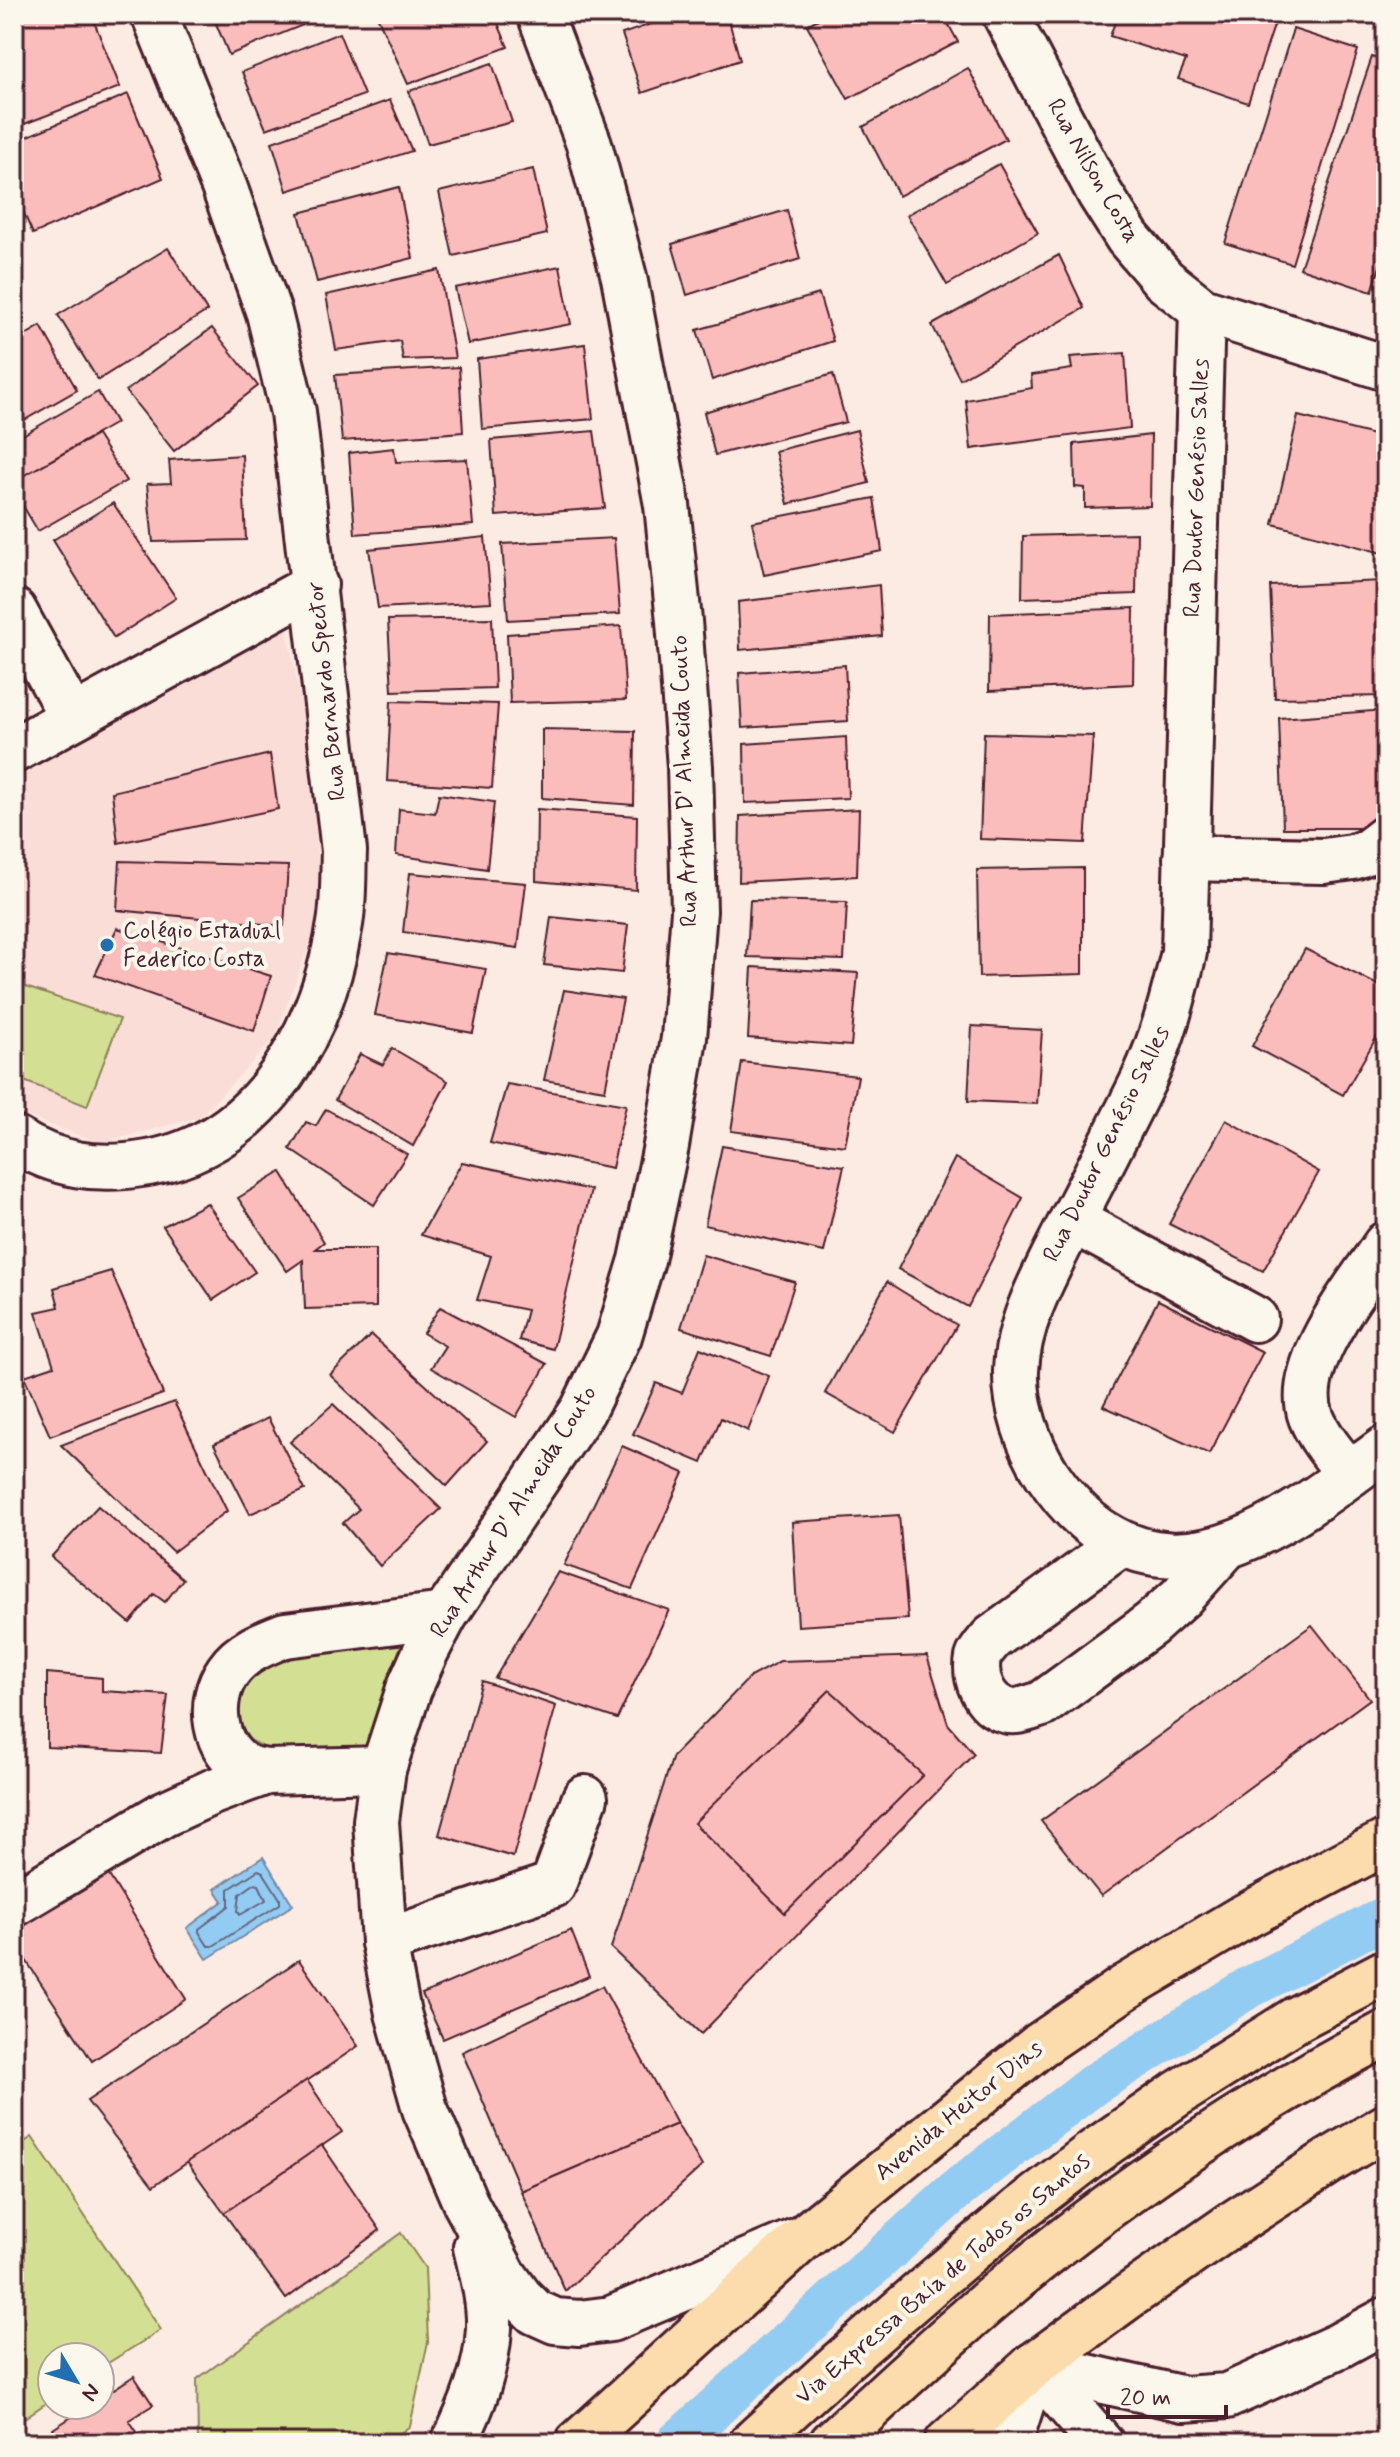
<svg xmlns="http://www.w3.org/2000/svg" width="1400" height="2457" viewBox="0 0 1400 2457" font-family="Mynerve,sans-serif">
  <style>
    .built { fill: #fbddd7 }
    .green { fill: #d3e093; stroke: #8e805f; stroke-width: 2 }
    .water { fill: #93ccf2; stroke: #7687a2; stroke-width: 2 }
    .lines { fill: none; stroke-linecap: round; stroke-linejoin: round }
    .shore { stroke: #67647b; stroke-width: 2 }
    .canal { stroke: #93ccf2; stroke-width: 42 }
    .building { fill: #fabdbc; stroke: #4a1f2b; stroke-width: 2 }
    .minor-casing { stroke: #4a1f2b; stroke-width: 50 }
    .major-casing { stroke: #4a1f2b; stroke-width: 50 }
    .highway-casing { stroke: #4a1f2b; stroke-width: 50 }
    .minor { stroke: #fbf7ec; stroke-width: 44 }
    .major { stroke: #fcdcac; stroke-width: 44 }
    .highway { stroke: #fcdcac; stroke-width: 44 }
    .poi-dot { fill: #1f6fb2; stroke: #fbf7ec; stroke-width: 3 }
    .labels { text-anchor: middle; dominant-baseline: central; stroke-width: 8; stroke-linejoin: round; paint-order: stroke }
    .street-label { font-size: 24px; fill: #4a1f2b; stroke: #fbf7ec }
    .poi-label { font-size: 24px; fill: #4a1f2b; stroke: #fbf7ec; text-anchor: start }
  </style>
  <rect width="100%" height="100%" fill="#fbebe2"/>
  <filter id="ink" filterUnits="userSpaceOnUse"><feTurbulence type="fractalNoise" baseFrequency=".0125" numOctaves="2"/><feDisplacementMap in="SourceGraphic" scale="16" xChannelSelector="R" yChannelSelector="G"/><feConvolveMatrix kernelMatrix="1 2 1 2 8 2 1 2 1" color-interpolation-filters="sRGB"/></filter>
  <g filter="url(#ink)">
    <path class="built" d="M287,629L311,755L321,911L275,1038L200,1117L100,1143L23,1115L14,1110V779Z"/>
    <g class="green">
      <path d="M14,983L120,1019L87,1106L14,1077Z"/>
      <path d="M403,1639L363,1754L267,1749L250,1740L241,1727L235,1709L236,1694L250,1677L283,1654Z"/>
      <path d="M32,2137L161,2330L100,2368V2357H52V2399L14,2425V2149Z"/>
      <path d="M401,2233L425,2268L428,2342L410,2426L387,2443H198L197,2379Z"/>
    </g>
    <path class="water" d="M263,1857L293,1905L207,1959L187,1928L223,1901L215,1889Z"/>
    <g class="lines">
      <g class="shore">
        <path d="M258,1870L263,1872L280,1899V1904L213,1946H208L199,1932V1929L229,1906V1889Z"/>
        <path d="M254,1884L259,1885L266,1900L240,1915L238,1911L240,1894Z"/>
      </g>
      <path class="canal" d="M676,2443L956,2190L1093,2085L1248,1988L1386,1917"/>
    </g>
    <g class="building">
      <path d="M14,14H91L120,87L14,128Z"/>
      <path d="M212,14H298L303,25L229,55Z"/>
      <path d="M376,14H494L508,47L408,84Z"/>
      <path d="M680,14H727L740,60L642,93L622,34Z"/>
      <path d="M827,14H943L958,42L848,99L807,25Z"/>
      <path d="M1118,14H1278L1248,103L1178,79L1186,60L1110,36Z"/>
      <path d="M1293,29L1358,50L1292,264L1225,243Z"/>
      <path d="M339,33L364,95L266,129L242,72Z"/>
      <path d="M1372,57L1386,61V247L1372,292L1300,268Z"/>
      <path d="M492,63L512,122L428,144L409,91Z"/>
      <path d="M968,68L1006,139L899,196L863,127Z"/>
      <path d="M128,94L163,178L33,234L14,191V142Z"/>
      <path d="M390,100L412,151L287,191L272,142Z"/>
      <path d="M999,164L1038,233L947,285L907,215Z"/>
      <path d="M533,169L547,234L453,256L439,192Z"/>
      <path d="M399,187L413,258L317,282L299,213Z"/>
      <path d="M787,210L800,259L687,295L672,244Z"/>
      <path d="M168,248L207,311L98,380L58,315Z"/>
      <path d="M1059,255L1084,308L960,379L932,325Z"/>
      <path d="M560,266L571,324L468,344L455,288Z"/>
      <path d="M439,270L455,358L403,360L400,341L336,350L326,295Z"/>
      <path d="M819,294L833,341L712,380L697,330Z"/>
      <path d="M41,326L77,390L14,426V342Z"/>
      <path d="M212,328L258,386L174,451L126,391Z"/>
      <path d="M585,344L593,419L482,429L477,359Z"/>
      <path d="M1125,353L1130,428L971,449L966,400L1032,388L1031,375L1072,369L1070,357Z"/>
      <path d="M459,367L463,432L342,441L335,375Z"/>
      <path d="M833,374L846,422L715,455L704,412Z"/>
      <path d="M98,392L116,423L14,481V440Z"/>
      <path d="M1298,416L1386,438V554L1273,524Z"/>
      <path d="M857,430L869,483L788,504L775,451Z"/>
      <path d="M594,431L605,508L496,516L491,440Z"/>
      <path d="M97,435L126,481L38,531L14,491V481Z"/>
      <path d="M1151,435L1150,506L1085,508V488L1075,487L1074,444Z"/>
      <path d="M394,448L396,462L467,459L473,525L355,534L349,453Z"/>
      <path d="M242,455L246,540L153,542L147,484L171,483L169,460Z"/>
      <path d="M874,498L882,551L764,575L752,522Z"/>
      <path d="M113,503L176,598L114,638L53,540Z"/>
      <path d="M1137,533L1136,594L1022,598L1023,536Z"/>
      <path d="M485,537L491,602L378,608L369,549Z"/>
      <path d="M614,538L620,614L508,620L502,544Z"/>
      <path d="M1382,581L1385,696L1275,698L1270,586Z"/>
      <path d="M879,585L882,636L740,650L738,602Z"/>
      <path d="M1134,608L1133,684L989,691L990,614Z"/>
      <path d="M492,618L495,688L392,691L388,620Z"/>
      <path d="M621,626L626,700L510,703L507,634Z"/>
      <path d="M845,665L848,721L742,728L739,673Z"/>
      <path d="M391,701L498,704L492,788L387,781Z"/>
      <path d="M1386,710V828H1283L1279,718Z"/>
      <path d="M542,729L635,731L634,805L542,798Z"/>
      <path d="M984,733L1093,736L1085,843L980,839Z"/>
      <path d="M846,737L848,798L745,803L744,744Z"/>
      <path d="M270,754L278,809L118,843L112,792Z"/>
      <path d="M439,794L494,802L487,869L396,855L399,809L435,813Z"/>
      <path d="M537,809L637,816L636,890L536,881Z"/>
      <path d="M859,809L857,876L739,882L740,816Z"/>
      <path d="M120,861L288,866L284,926L117,910Z"/>
      <path d="M1083,868V974L979,977L977,870Z"/>
      <path d="M410,873L526,883L518,948L403,932Z"/>
      <path d="M750,900L847,902L844,960L747,957Z"/>
      <path d="M551,917L628,925L622,973L544,965Z"/>
      <path d="M117,928L271,976L254,1031L95,975Z"/>
      <path d="M1305,949L1386,989V1021L1343,1095L1252,1046Z"/>
      <path d="M388,953L486,969L473,1033L375,1015Z"/>
      <path d="M752,967L858,973L851,1046L748,1038Z"/>
      <path d="M564,990L623,999L605,1090L544,1080Z"/>
      <path d="M972,1026L1042,1030L1037,1104L968,1101Z"/>
      <path d="M392,1048L448,1081L413,1146L335,1100L360,1054L383,1065Z"/>
      <path d="M742,1062L858,1076L845,1146L731,1131Z"/>
      <path d="M507,1084L626,1105L612,1168L490,1143Z"/>
      <path d="M326,1109L407,1154L374,1205L290,1149L306,1122L316,1126Z"/>
      <path d="M1226,1120L1319,1172L1263,1271L1169,1224Z"/>
      <path d="M722,1146L844,1166L824,1252L705,1225Z"/>
      <path d="M955,1158L1023,1198L968,1307L898,1269Z"/>
      <path d="M462,1162L591,1190L553,1349L519,1340L527,1310L477,1300L491,1256L421,1235Z"/>
      <path d="M281,1172L324,1242L315,1249H376V1307L305,1309L303,1260L287,1271L238,1198Z"/>
      <path d="M207,1203L255,1272L213,1300L163,1226Z"/>
      <path d="M703,1255L795,1282L771,1356L681,1328Z"/>
      <path d="M111,1271L163,1394L50,1436L24,1376L54,1366L36,1312L59,1307L54,1288Z"/>
      <path d="M887,1282L957,1325L895,1432L825,1393Z"/>
      <path d="M1158,1300L1263,1352L1209,1454L1103,1406Z"/>
      <path d="M440,1307L547,1364L516,1417L431,1368L445,1346L423,1333Z"/>
      <path d="M371,1335L487,1441L447,1486L330,1375Z"/>
      <path d="M700,1348L769,1376L748,1431L721,1418L702,1463L633,1434L656,1383L682,1393Z"/>
      <path d="M174,1402L227,1511L173,1552L61,1445Z"/>
      <path d="M333,1404L441,1509L380,1566L343,1523L359,1509L290,1442Z"/>
      <path d="M268,1418L305,1490L250,1514L214,1444Z"/>
      <path d="M622,1446L684,1473L632,1589L564,1565Z"/>
      <path d="M98,1506L183,1579L165,1602L154,1594L130,1623L51,1557Z"/>
      <path d="M899,1515L908,1619L798,1626L792,1522Z"/>
      <path d="M558,1572L669,1610L617,1719L495,1678Z"/>
      <path d="M1312,1625L1370,1699L1101,1896L1041,1821Z"/>
      <path d="M927,1656L948,1724L974,1754L701,2034L611,1948L673,1756L750,1677L780,1661Z"/>
      <path d="M47,1673L102,1678V1691L168,1695L161,1753L47,1747Z"/>
      <path d="M482,1681L556,1706L513,1857L439,1835Z"/>
      <path d="M830,1690L923,1775L785,1913L694,1823Z"/>
      <path d="M105,1869L186,1999L92,2061L14,1942V1927Z"/>
      <path d="M571,1930L589,1976L443,2039L422,1994Z"/>
      <path d="M299,1960L358,2046L153,2186L87,2101Z"/>
      <path d="M602,1986L677,2124L521,2191L462,2052Z"/>
      <path d="M307,2080L342,2132L224,2213L187,2162Z"/>
      <path d="M677,2124L702,2166L565,2291L521,2191Z"/>
      <path d="M322,2145L380,2230L286,2299L224,2213Z"/>
      <path d="M134,2376L153,2405L129,2420L143,2441L140,2443H61L53,2429L90,2405H100V2398Z"/>
    </g>
    <g class="lines">
      <defs>
        <g id="minor">
          <path d="M540,14L589,144L624,277L667,505L679,621L690,767L694,911L684,1038L666,1146L642,1260L619,1336L583,1410L445,1615L425,1653L409,1689L383,1769L376,1821L384,1942L398,2013L425,2109L465,2202L504,2275L520,2297L535,2312L555,2321L579,2323L611,2319L796,2241"/>
          <path d="M1005,14L1100,194L1128,238L1164,280L1202,310L1386,368"/>
          <path d="M1202,310L1184,952C1174,995 1163,1038 1144,1079C1119,1130 1093,1180 1067,1230C1045,1274 1018,1321 1016,1371C1015,1407 1028,1444 1047,1474C1063,1498 1081,1519 1105,1534C1204,1596 1308,1504 1386,1448"/>
          <path d="M14,611L72,717"/>
          <path d="M14,750L315,585"/>
          <path d="M1186,858L1324,861L1353,857L1369,851L1386,838"/>
          <path d="M14,1139C57,1166 98,1172 148,1163C264,1142 322,1031 340,924C344,900 343,875 344,851L293,412L269,313L225,189L154,14"/>
          <path d="M1072,1220L1255,1319"/>
          <path d="M1350,1474C1335,1456 1320,1439 1311,1417C1292,1365 1358,1286 1386,1244"/>
          <path d="M1121,1544L992,1638C987,1644 980,1651 978,1658C974,1678 984,1704 1005,1710C1016,1714 1031,1707 1042,1704L1151,1624L1181,1597L1226,1547"/>
          <path d="M383,1769L266,1772C261,1771 253,1770 248,1768C213,1751 207,1701 228,1671C241,1652 264,1643 285,1635L445,1615"/>
          <path d="M14,1904L164,1814L212,1792L266,1772"/>
          <path d="M384,1942L553,1885L585,1798"/>
          <path d="M1034,2365L1184,2399L1227,2396L1338,2346L1386,2320"/>
          <path d="M1034,2365L1101,2443"/>
          <path d="M454,2443C472,2407 487,2369 489,2328C490,2301 482,2273 476,2247"/>
          <path d="M1009,2443L1034,2365"/>
        </g>
        <g id="major">
          <path d="M578,2443L802,2239L1040,2045L1124,1988L1240,1919L1386,1842"/>
          <path d="M947,2443L1034,2365L1126,2298L1234,2223L1329,2161L1386,2127"/>
        </g>
        <g id="highway">
          <path d="M752,2443L840,2363L939,2277L1020,2209L1094,2152L1177,2094L1298,2018L1386,1972"/>
          <path d="M832,2443C905,2376 977,2308 1055,2247C1158,2166 1270,2094 1386,2033"/>
        </g>
      </defs>
      <use href="#minor" class="minor-casing"/>
      <use href="#major" class="major-casing"/>
      <use href="#highway" class="highway-casing"/>
      <use href="#minor" class="minor"/>
      <use href="#major" class="major"/>
      <use href="#highway" class="highway"/>
    </g>
  </g>
  <circle class="poi-dot" cx="107" cy="945" r="8"/>
  <g class="labels">
    <g class="street-label">
      <text transform="translate(1093 171) rotate(60)">Rua Nilson Costa</text>
      <text transform="translate(1197 488) rotate(-88)">Rua Doutor Genésio Salles</text>
      <text transform="translate(327 691) rotate(-96)">Rua Bernardo Spector</text>
      <text transform="translate(685 781) rotate(-92)">Rua Arthur D' Almeida Couto</text>
      <text transform="translate(1107 1144) rotate(-64)">Rua Doutor Genésio Salles</text>
      <text transform="translate(514 1512) rotate(-58)">Rua Arthur D' Almeida Couto</text>
      <text transform="translate(959 2111) rotate(-39)">Avenida Heitor Dias</text>
      <text transform="translate(943 2279) rotate(-40)">Via Expressa Baía de Todos os Santos</text>
    </g>
    <g class="poi-label">
      <text x="123" y="931">Colégio Estadual<tspan x="123" dy="28">Federico Costa</tspan></text>
    </g>
  </g>
  <rect width="1400" height="2457" fill="none" stroke="#fbf7ec" stroke-width="48"/>
  <rect x="24" y="24" width="1352" height="2409" fill="none" stroke="#4a1f2b" stroke-width="3" filter="url(#ink)"/>
  <g transform="translate(76 2381) rotate(128)"><circle r="38" fill="#fbf7ec" stroke="#b4a19f" stroke-width="2"/>
  <path d="M0-6L14 30L0 20L-14 30Z" fill="#1f6fb2"/>
  <text y="-12" font-size="22" font-weight="bold" text-anchor="middle" fill="#4a1f2b">N</text>
  </g>
  <path d="M1108 2405v12h118v-12" fill="none" stroke="#4a1f2b" stroke-width="4"/>
  <text x="1120" y="2405" font-size="24" fill="#4a1f2b" stroke="#fbf7ec" stroke-width="6" paint-order="stroke">20 m</text>
</svg>
